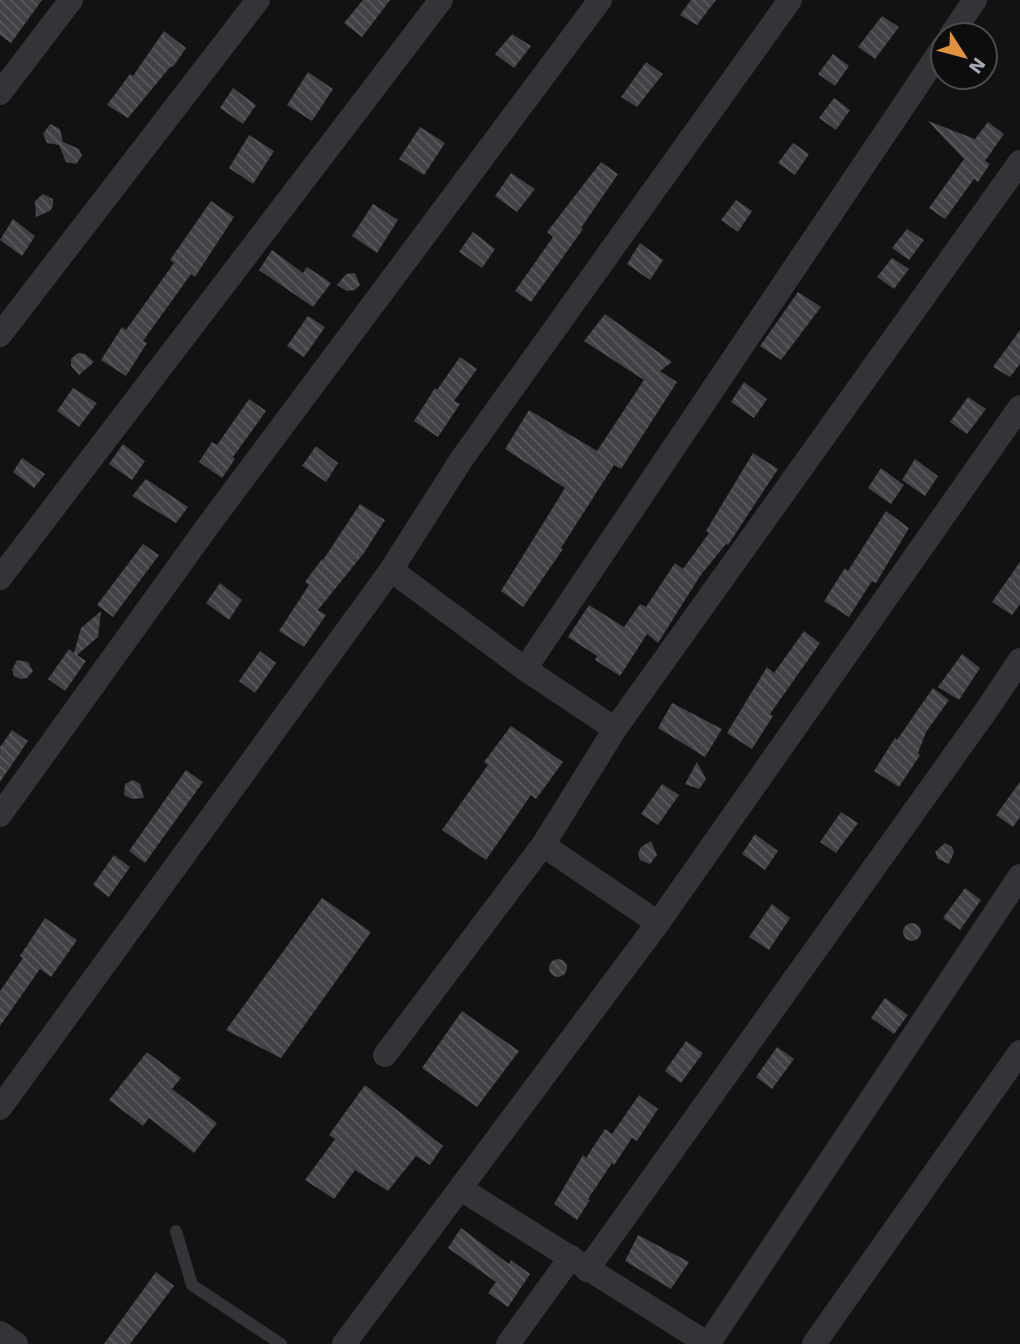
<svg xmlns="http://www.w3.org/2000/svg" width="1020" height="1344" viewBox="0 0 1020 1344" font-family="'Work Sans',sans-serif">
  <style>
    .building { fill: url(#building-back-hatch) }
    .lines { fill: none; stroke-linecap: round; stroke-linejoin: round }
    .service { stroke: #333438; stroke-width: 12 }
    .minor { stroke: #333438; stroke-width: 24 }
  </style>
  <defs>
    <pattern id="building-back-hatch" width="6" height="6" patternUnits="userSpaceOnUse" patternTransform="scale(1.75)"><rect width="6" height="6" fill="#414246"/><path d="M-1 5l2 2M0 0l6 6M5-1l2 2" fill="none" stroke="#595b5e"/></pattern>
  </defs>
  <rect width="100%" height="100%" fill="#121213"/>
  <g class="building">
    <path d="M0,0H42L11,43L0,35Z"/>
    <path d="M363,0H390L362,37L344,23Z"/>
    <path d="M691,0H716L697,25L680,15Z"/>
    <path d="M882,16L899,27L875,59L858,47Z"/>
    <path d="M164,31L186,48L173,67L171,66L128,118L107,105L130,74L133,76Z"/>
    <path d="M512,34L531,46L514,68L495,54Z"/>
    <path d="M833,54L849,66L835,86L818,74Z"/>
    <path d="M646,62L663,74L637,107L621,97Z"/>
    <path d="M308,72L333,89L312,121L287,105Z"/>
    <path d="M233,88L256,105L243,124L220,108Z"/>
    <path d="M834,98L850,110L836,130L819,118Z"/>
    <path d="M928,121L975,139L988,122L1004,134L985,161L990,164L978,182L974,179L945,219L929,208L964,159Z"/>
    <path d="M50,124L60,129L63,142L79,149L82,156L76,164L66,162L59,145L47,143L43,134Z"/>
    <path d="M420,127L445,143L424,175L399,159Z"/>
    <path d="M249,135L274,151L253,184L229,168Z"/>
    <path d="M793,143L809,154L795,175L778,163Z"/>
    <path d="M601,162L618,174L581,228L583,229L531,302L515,291L553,237L547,232Z"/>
    <path d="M511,173L535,189L517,212L495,196Z"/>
    <path d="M43,194L53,199V206L50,211L36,217L35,201Z"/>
    <path d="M736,200L752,211L738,232L721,220Z"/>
    <path d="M211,201L234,217L195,277L191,274L143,341L147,343L126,376L101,360L122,327L126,330L174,263L170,260Z"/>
    <path d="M373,204L398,220L377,253L352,236Z"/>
    <path d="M13,219L35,236L22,256L0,240Z"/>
    <path d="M907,229L924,240L909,260L892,248Z"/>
    <path d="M473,232L495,249L482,268L459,252Z"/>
    <path d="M640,243L663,260L650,280L627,264Z"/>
    <path d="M272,250L303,273L307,267L331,283L313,307L259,270Z"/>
    <path d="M892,258L909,269L894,289L877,277Z"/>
    <path d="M355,273L360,285L355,290L347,291L337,285L346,274Z"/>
    <path d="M798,292L821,307L781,360L760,346Z"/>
    <path d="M605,314L672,362L660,371L677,382L621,469L614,465L561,548L563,549L523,607L501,591L565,488L505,449L529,410L597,451L644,380L584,341Z"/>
    <path d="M308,316L325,327L304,357L287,346Z"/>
    <path d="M1020,330V364L1010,377L993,367Z"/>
    <path d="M78,353L85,354L94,362L79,375L71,366V359Z"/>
    <path d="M460,357L477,369L454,401L460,404L438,437L414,421L435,388L437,390Z"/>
    <path d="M744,382L767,399L754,418L731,402Z"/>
    <path d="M73,388L97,403L79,427L57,411Z"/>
    <path d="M968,397L986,409L967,434L950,422Z"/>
    <path d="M249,399L266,411L233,457L235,459L222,478L199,462L212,442L217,445Z"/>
    <path d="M123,444L145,461L132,480L109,464Z"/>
    <path d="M316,446L338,463L326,482L302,466Z"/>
    <path d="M753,453L778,469L728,545L726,544L700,576L658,643L647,634L620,676L595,660L597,656L568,637L589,605L624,627L640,604L646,607L675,563L683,569L709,533L706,531Z"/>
    <path d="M22,458L45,474L34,488L13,472Z"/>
    <path d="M915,459L938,476L925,496L902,480Z"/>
    <path d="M881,468L904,485L891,504L868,488Z"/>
    <path d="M146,479L188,507L176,523L132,496Z"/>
    <path d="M360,504L385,520L364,553L318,610L326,615L304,647L279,631L309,585L305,582L322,559L323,560Z"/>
    <path d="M886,511L909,528L876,583L872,581L849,617L824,601L845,568L848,571Z"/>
    <path d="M143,544L159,555L113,617L97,605Z"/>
    <path d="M1020,562V604L1012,615L992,602Z"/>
    <path d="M220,583L242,600L229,620L206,603Z"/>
    <path d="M101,611L98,637L77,655L86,661L65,691L48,679L69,649L74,653L81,628Z"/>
    <path d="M804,631L820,643L770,714L773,716L752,749L727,733L767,667L774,673Z"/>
    <path d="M260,651L276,663L255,693L239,681Z"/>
    <path d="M962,654L980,668L959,700L938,687Z"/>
    <path d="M17,660L28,662L33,671L27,678L21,679L14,676L12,670Z"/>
    <path d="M933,688L949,700L926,732L918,753L920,755L899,787L874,771L895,738L897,740Z"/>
    <path d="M672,703L722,729L705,757L658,728Z"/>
    <path d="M511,726L563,762L536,799L531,795L486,860L442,830L488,765L484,762Z"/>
    <path d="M12,730L28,741L0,782V747Z"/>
    <path d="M697,762L706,779L699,789L685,784Z"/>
    <path d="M186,770L203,782L145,863L129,851Z"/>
    <path d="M133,780L140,784L144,798L132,799L124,795L125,784Z"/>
    <path d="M1020,782V817L1013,827L996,815Z"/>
    <path d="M662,784L679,795L658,825L641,814Z"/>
    <path d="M841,812L858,823L836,853L820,842Z"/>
    <path d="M755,834L778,851L765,870L742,854Z"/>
    <path d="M651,841L657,855L650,864L640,860L638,854L641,847Z"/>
    <path d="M945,843L952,847L954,852L949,864L938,859L935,852Z"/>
    <path d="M114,855L130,867L109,897L93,885Z"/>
    <path d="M965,888L981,900L960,930L943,918Z"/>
    <path d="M322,898L371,932L281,1058L226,1030Z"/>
    <path d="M772,904L790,918L769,950L749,937Z"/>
    <path d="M45,918L77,940L51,977L40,969L0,1026V991L23,958L20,956Z"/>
    <circle cx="912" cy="932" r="9"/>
    <circle cx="558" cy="968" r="9"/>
    <path d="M885,998L908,1015L894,1034L871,1018Z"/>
    <path d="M462,1011L519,1051L477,1107L422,1068Z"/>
    <path d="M686,1041L703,1053L681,1083L665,1071Z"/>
    <path d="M777,1047L794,1059L772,1089L756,1077Z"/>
    <path d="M147,1052L181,1078L172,1089L217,1123L194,1153L149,1118L143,1126L109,1100Z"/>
    <path d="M365,1085L443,1146L430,1165L416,1156L388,1191L355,1170L334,1199L305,1180L335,1139L329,1135Z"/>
    <path d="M639,1095L658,1109L637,1141L632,1138L614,1165L612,1163L588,1199L590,1200L577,1220L554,1204L583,1155L586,1158L605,1129L612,1134Z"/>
    <path d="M461,1228L509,1264L511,1260L530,1274L508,1307L488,1293L496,1282L448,1248Z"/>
    <path d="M638,1235L689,1262L671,1289L625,1261Z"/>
    <path d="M156,1272L174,1286L130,1344H104Z"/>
  </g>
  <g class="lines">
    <path class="service" d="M176,1231L192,1285L281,1344"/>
    <g class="minor">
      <path d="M951,35L975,0"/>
      <path d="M0,93L71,0"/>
      <path d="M0,335L258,0"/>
      <path d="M391,570L525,669L615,729"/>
      <path d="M0,578L441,0"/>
      <path d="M525,669L943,47"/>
      <path d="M0,815L207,527L600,0"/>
      <path d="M543,845L658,923"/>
      <path d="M385,1055L543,845L615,729L1020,162"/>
      <path d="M0,1108L391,570L461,460L790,0"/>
      <path d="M461,1189L708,1344L1020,876"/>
      <path d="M587,1270L988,708L1020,660"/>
      <path d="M0,1333L16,1344"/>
      <path d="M344,1344L658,923L1020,407"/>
      <path d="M508,1344L571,1257"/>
      <path d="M814,1344L1020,1052"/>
    </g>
  </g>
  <g transform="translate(964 56) rotate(126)"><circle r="33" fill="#0d0d0e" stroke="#494c50" stroke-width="2"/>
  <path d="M0-5L12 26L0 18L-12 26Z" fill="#e0933d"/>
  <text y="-10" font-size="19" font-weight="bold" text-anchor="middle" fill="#a4aab2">N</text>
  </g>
</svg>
